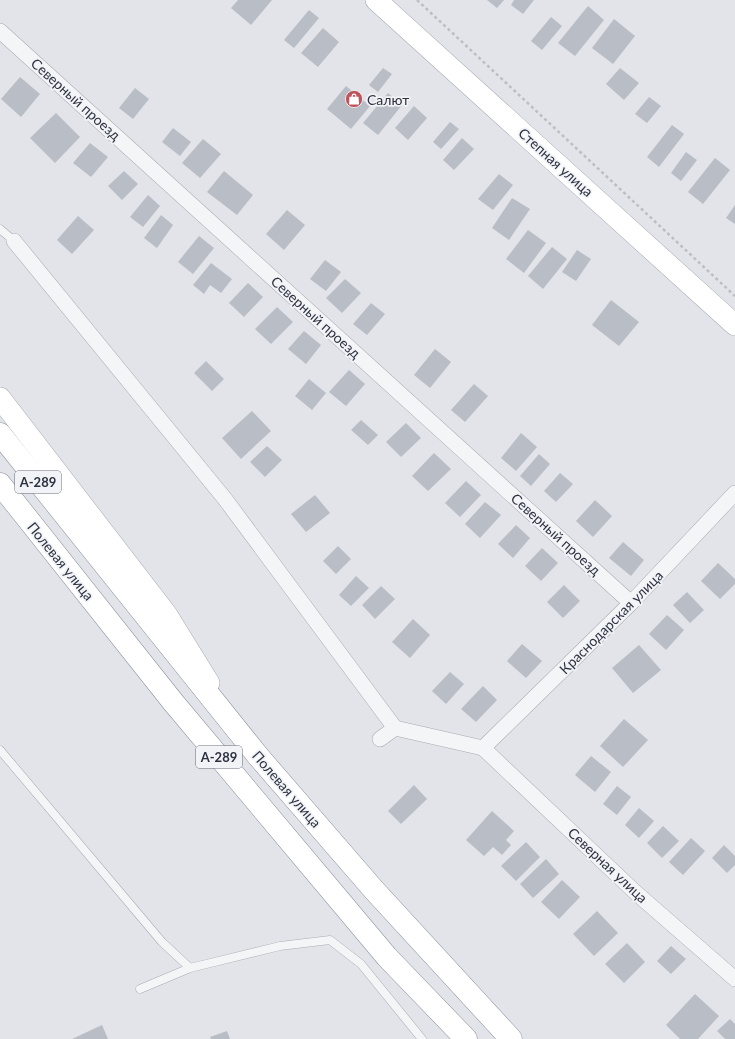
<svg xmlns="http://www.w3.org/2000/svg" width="735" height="1039" viewBox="0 0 735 1039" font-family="Lato,sans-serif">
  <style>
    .building { fill: #b9bdc5 }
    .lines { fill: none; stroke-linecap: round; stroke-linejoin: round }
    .service-casing { stroke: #a8abb3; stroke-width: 9 }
    .minor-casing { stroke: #a8abb3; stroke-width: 16 }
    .secondary-casing { stroke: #a8abb3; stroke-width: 22 }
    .trunk-casing { stroke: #8b919e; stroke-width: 23 }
    .path { stroke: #bcbec3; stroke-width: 2.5; stroke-dasharray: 3 3; stroke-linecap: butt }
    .service { stroke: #f4f5f7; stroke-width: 8 }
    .minor { stroke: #f4f5f7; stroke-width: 15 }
    .secondary { stroke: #fff; stroke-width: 21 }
    .trunk { stroke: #fff; stroke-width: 22 }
    .labels { text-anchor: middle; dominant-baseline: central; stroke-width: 3.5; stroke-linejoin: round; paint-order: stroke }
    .shield { fill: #f1f3f6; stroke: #676b76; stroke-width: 1 }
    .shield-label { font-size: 13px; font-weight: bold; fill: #2c313f }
    .street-label { font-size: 14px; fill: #2c313f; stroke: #f1f3f6 }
    .poi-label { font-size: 14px; fill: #2c313f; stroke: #f1f3f6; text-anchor: start }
  </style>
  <rect width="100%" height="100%" fill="#e2e4e9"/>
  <g class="building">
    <path d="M238,0H272L251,25L231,8Z"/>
    <path d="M487,0H504L497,8Z"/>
    <path d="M514,0H534L523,14L511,5Z"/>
    <path d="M588,6L604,20L575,56L558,43Z"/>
    <path d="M309,10L319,18L294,48L284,40Z"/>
    <path d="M551,17L562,26L542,50L531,41Z"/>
    <path d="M614,19L635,36L613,64L592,48Z"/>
    <path d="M323,28L339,42L318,67L301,53Z"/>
    <path d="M383,68L392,74L378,92L369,85Z"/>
    <path d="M620,68L639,83L624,100L606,84Z"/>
    <path d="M20,77L40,94L21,117L1,99Z"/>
    <path d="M346,86L370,106L351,129L327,109Z"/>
    <path d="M135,88L149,99L133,119L119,108Z"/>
    <path d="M388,93L402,105L378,135L363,123Z"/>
    <path d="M649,97L661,106L647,123L635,114Z"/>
    <path d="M414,106L427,118L408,140L395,128Z"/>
    <path d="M56,113L80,137L55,163L30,138Z"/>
    <path d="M450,122L459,129L441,149L433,142Z"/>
    <path d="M672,125L684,134L659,167L647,157Z"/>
    <path d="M173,128L191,142L180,156L162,142Z"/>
    <path d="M462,138L474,149L454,170L443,160Z"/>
    <path d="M203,139L221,154L200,178L182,163Z"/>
    <path d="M90,143L108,157L91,177L73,163Z"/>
    <path d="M686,152L697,160L681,181L671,173Z"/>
    <path d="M715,158L730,170L703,204L688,192Z"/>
    <path d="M124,171L138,184L122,200L108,186Z"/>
    <path d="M224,171L253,195L237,215L207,192Z"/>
    <path d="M499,174L513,185L493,210L478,199Z"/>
    <path d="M148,195L160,206L143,227L130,217Z"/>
    <path d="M512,198L530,209L509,240L492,228Z"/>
    <path d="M735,205V224L726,218Z"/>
    <path d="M287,210L305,225L284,250L266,234Z"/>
    <path d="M161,215L173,225L157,248L144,238Z"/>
    <path d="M78,216L94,230L72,254L57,240Z"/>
    <path d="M528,230L546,243L524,273L506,259Z"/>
    <path d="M199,236L214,248L193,274L178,262Z"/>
    <path d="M552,247L567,259L543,289L528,276Z"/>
    <path d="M577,250L591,259L576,281L562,272Z"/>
    <path d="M325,260L341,272L326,291L310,279Z"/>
    <path d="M211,263L232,279L221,293L210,285L204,294L193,285Z"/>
    <path d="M345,279L361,293L342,313L326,298Z"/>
    <path d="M248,283L263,297L244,317L229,303Z"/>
    <path d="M611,300L639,322L619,346L592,325Z"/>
    <path d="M371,303L385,314L367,335L353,324Z"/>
    <path d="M277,307L293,322L271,344L255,329Z"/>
    <path d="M304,331L321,345L306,364L288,349Z"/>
    <path d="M435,349L451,362L430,388L414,375Z"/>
    <path d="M206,361L224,379L212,391L194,373Z"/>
    <path d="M349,370L365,384L346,406L329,392Z"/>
    <path d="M309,379L326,393L312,410L295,396Z"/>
    <path d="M474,384L488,396L465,422L451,410Z"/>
    <path d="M252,411L271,431L241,459L222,438Z"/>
    <path d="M361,420L378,435L368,445L351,430Z"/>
    <path d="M406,423L421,438L401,457L386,442Z"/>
    <path d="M521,433L537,447L516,471L501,458Z"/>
    <path d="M267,446L282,460L265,477L250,462Z"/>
    <path d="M434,453L451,469L428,491L412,476Z"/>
    <path d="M539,454L550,464L531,486L520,476Z"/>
    <path d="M560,473L573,484L556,502L544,491Z"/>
    <path d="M466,481L481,495L460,517L445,503Z"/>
    <path d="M315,495L330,513L306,532L291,514Z"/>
    <path d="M595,500L612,516L593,537L576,521Z"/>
    <path d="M485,502L501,515L480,538L465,524Z"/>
    <path d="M516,525L530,538L513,558L498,544Z"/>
    <path d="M623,542L644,560L631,576L609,558Z"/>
    <path d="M338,546L351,559L336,574L323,561Z"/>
    <path d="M542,548L558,563L541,581L525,566Z"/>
    <path d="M718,563L735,579V584L720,599L701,581Z"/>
    <path d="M356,576L369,588L351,606L339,595Z"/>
    <path d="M564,585L580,601L563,618L547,602Z"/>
    <path d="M381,586L395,599L375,619L362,605Z"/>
    <path d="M687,592L704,610L690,623L673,605Z"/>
    <path d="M667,615L684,630L666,650L649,634Z"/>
    <path d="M413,619L430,635L410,658L392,642Z"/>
    <path d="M522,644L542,661L526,678L507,661Z"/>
    <path d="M639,645L661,670L633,693L612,668Z"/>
    <path d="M450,672L464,684L446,704L432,691Z"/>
    <path d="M483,686L497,700L476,722L461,709Z"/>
    <path d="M624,719L648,740L623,767L600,746Z"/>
    <path d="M591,756L611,772L595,792L575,775Z"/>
    <path d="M414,785L427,799L401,824L388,811Z"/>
    <path d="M617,786L631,797L617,815L603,804Z"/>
    <path d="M639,808L654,821L639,838L625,825Z"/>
    <path d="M492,811L514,831L506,840L511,845L502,855L493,847L484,856L466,840Z"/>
    <path d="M663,826L679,841L662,858L647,843Z"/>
    <path d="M691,838L705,851L683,875L669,862Z"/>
    <path d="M526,842L540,857L516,881L501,866Z"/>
    <path d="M724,845L735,856V865L727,873L712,858Z"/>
    <path d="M546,859L559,874L533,898L520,884Z"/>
    <path d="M562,880L580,897L559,919L541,902Z"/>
    <path d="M597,911L618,933L594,956L573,934Z"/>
    <path d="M627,943L645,962L624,983L605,964Z"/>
    <path d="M671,946L686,959L671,974L657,961Z"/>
    <path d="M695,994L719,1016L698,1039H680L666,1025Z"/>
    <path d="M730,1019L735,1024V1039H725L717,1031Z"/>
    <path d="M102,1025L108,1039H72Z"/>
    <path d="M227,1031L230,1039H211L210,1037Z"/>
  </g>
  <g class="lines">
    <defs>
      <g id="service">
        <path d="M0,229L14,241"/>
        <path d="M0,750L162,942L190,968"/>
        <path d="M140,989L190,968L280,946L330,940L361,964L422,1039"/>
      </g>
      <g id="minor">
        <path d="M0,31L631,603"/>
        <path d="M14,241L225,499L395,728"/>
        <path d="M380,739L395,728L483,748"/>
        <path d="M483,748L631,603L735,493"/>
        <path d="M483,748L635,892L735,979"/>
      </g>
      <g id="secondary">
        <path d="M376,0L735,325"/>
        <path d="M0,398L167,615L209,683"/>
      </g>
      <g id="trunk">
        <path d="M0,434L258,756L374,890L511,1039"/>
        <path d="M0,484L173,702L387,957L466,1039"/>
      </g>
    </defs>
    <use href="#service" class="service-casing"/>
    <use href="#minor" class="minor-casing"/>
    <use href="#secondary" class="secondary-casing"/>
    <use href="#trunk" class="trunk-casing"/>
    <path class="path" d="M417,0L735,296"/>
    <use href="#service" class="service"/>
    <use href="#minor" class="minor"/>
    <use href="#secondary" class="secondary"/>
    <use href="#trunk" class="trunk"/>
  </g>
  <defs>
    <symbol id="shop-disc" viewBox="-11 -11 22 22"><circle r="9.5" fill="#c0545c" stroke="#f1f3f6"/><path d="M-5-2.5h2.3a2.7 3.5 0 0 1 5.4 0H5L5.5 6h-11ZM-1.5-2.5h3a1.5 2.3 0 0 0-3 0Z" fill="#fff"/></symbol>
  </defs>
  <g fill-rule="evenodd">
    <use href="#shop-disc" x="344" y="89" width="20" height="20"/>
  </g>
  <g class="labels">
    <g class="shield">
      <rect x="15" y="471" width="46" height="22" rx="3"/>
      <rect x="196" y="746" width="46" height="22" rx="3"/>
    </g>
    <g class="shield-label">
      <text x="38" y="482">А-289</text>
      <text x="219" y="757">А-289</text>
    </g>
    <g class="street-label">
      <text transform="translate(76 99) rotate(42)">Северный проезд</text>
      <text transform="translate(556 162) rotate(42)">Степная улица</text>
      <text transform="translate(316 317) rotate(42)">Северный проезд</text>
      <text transform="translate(556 534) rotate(42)">Северный проезд</text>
      <text transform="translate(61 561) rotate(51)">Полевая улица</text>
      <text transform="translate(611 622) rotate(-45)">Краснодарская улица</text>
      <text transform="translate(287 789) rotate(49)">Полевая улица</text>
      <text transform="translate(608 865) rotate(43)">Северная улица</text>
    </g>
    <g class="poi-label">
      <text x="367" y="99">Салют</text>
    </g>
  </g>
</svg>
